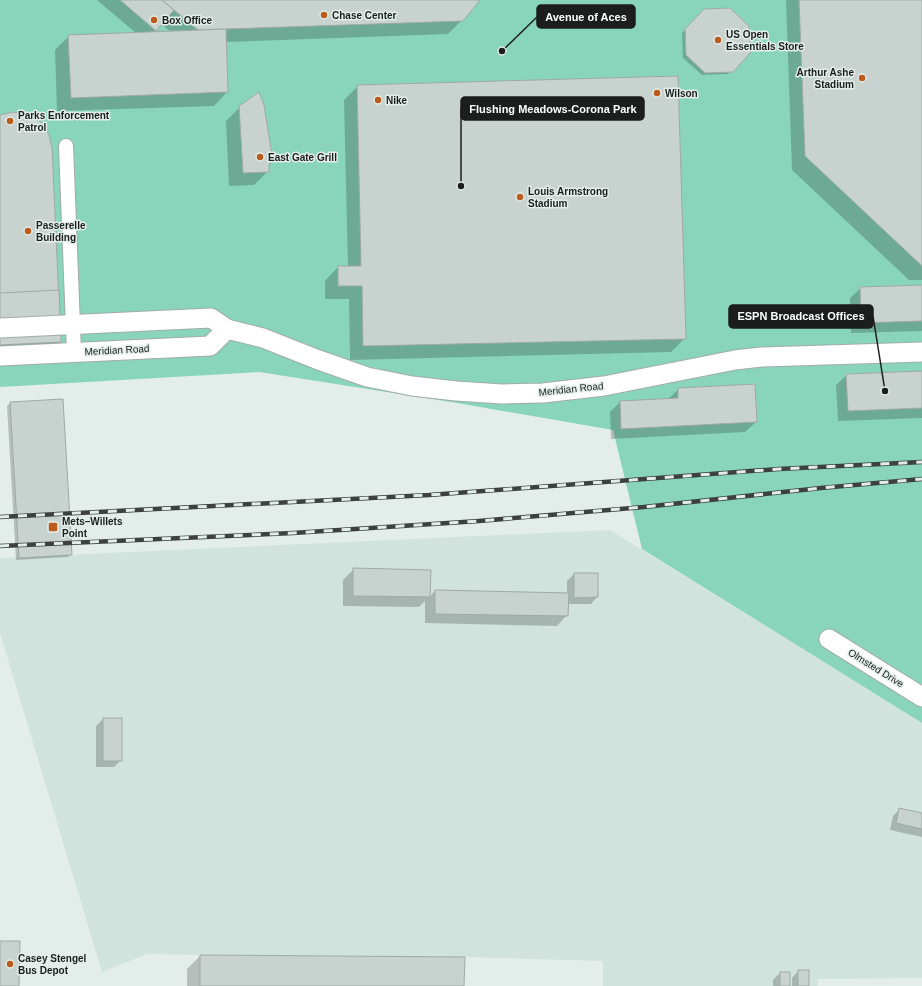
<svg xmlns="http://www.w3.org/2000/svg" width="922" height="986" viewBox="0 0 922 986" font-family="Helvetica,sans-serif">
  <style>
    .built { fill: #d0e3dc }
    .green { fill: #88d5bc }
    .shadow { fill: #0003; fill-rule: evenodd }
    .building { fill: #c8d2ce; stroke: #9fa9a6 }
    .lines { fill: none; stroke-linecap: round; stroke-linejoin: round }
    .pedestrian-casing { stroke: #a2aca8; stroke-width: 16 }
    .minor-casing { stroke: #a2aca8; stroke-width: 21 }
    .pedestrian { stroke: #fff; stroke-width: 14 }
    .minor { stroke: #fff; stroke-width: 19 }
    .rail-casing { stroke: #3c403f; stroke-width: 4.5 }
    .rail { stroke: #e3eeea; stroke-width: 3; stroke-dasharray: 9; stroke-linecap: butt }
    .poi-dot { fill: #bc5b1c; stroke: #e3eeea; stroke-width: 1.5 }
    .labels { text-anchor: middle; dominant-baseline: central; stroke-width: 3; stroke-linejoin: round; paint-order: stroke }
    .poi-label { font-size: 10px; font-weight: bold; fill: #1b1e1d; stroke: #e3eeea; text-anchor: start }
    .street-label { font-size: 10px; fill: #1b1e1d; stroke: #e3eeea }
    .leader { fill: none; stroke: #1b1e1d; stroke-width: 1.5 }
    .callout-dot { fill: #1b1e1d; stroke: #e3eeea; stroke-width: 1.5 }
    .callout { fill: #1b1e1d; stroke: #1b1e1d; stroke-width: 1.5 }
    .callout-label { font-size: 11px; text-anchor: middle; font-weight: bold; fill: #fff }
  </style>
  <rect width="100%" height="100%" fill="#e3eeea"/>
  <path class="built" d="M610,530L922,723V978L818,979V986H603V961L465,957L200,955L147,954L102,972L0,633V558Z"/>
  <path class="green" d="M0,0H922V723L642,549L613,430L457,403L259,372L0,387Z"/>
  <g class="shadow">
    <path d="M97,0H478L462,20L448,34L226,42L227,92L214,106L57,111L55,50L69,36L137,34ZM161,24L171,32L153,33Z"/>
    <path d="M786,0H922V280H909L792,170Z"/>
    <path d="M704,10L750,52L728,74L702,75L683,58L682,33Z"/>
    <path d="M358,86L685,338L671,352L350,360L349,299H325V281L338,267H348L344,100Z"/>
    <path d="M240,107L272,162L268,166V171L254,185L229,186L226,121Z"/>
    <path d="M0,116L60,341L57,345L0,348Z"/>
    <path d="M922,286V331L851,333L850,298L861,288Z"/>
    <path d="M922,372V418L838,421L836,385L847,375Z"/>
    <path d="M679,389L756,422L745,432L611,439L610,412L620,402L668,399Z"/>
    <path d="M10,403L71,554L68,557L16,560L7,406Z"/>
    <path d="M354,569L430,571L429,597L435,591L567,594V581L574,574H597V597L591,604H568L567,615L557,626L425,623V601L419,607L343,606V580Z"/>
    <path d="M103,719L121,760L114,767H96V726Z"/>
    <path d="M899,810L922,814V837L890,830L893,816Z"/>
    <path d="M200,956L463,986H187V969Z"/>
    <path d="M798,971L808,986H792V978Z"/>
    <path d="M780,973L789,986H773V980Z"/>
  </g>
  <g class="building">
    <path d="M120,0H162L174,10L156,31Z"/>
    <path d="M162,0H480L463,21L198,30Z"/>
    <path d="M799,0H922V266L805,156Z"/>
    <path d="M730,8L749,26L751,52L733,72L705,73L686,55L685,29L704,9Z"/>
    <path d="M226,29L228,92L71,98L68,35Z"/>
    <path d="M678,76L686,339L363,346L362,286H338V266H361L357,85Z"/>
    <path d="M259,92L264,105L273,162L269,164V172L243,173L239,106Z"/>
    <path d="M13,112L29,115L41,122L49,135L52,148L59,302L0,304V115Z"/>
    <path d="M922,285V321L861,323L860,287Z"/>
    <path d="M59,290L61,342L0,345V293Z"/>
    <path d="M922,371V408L848,411L846,374Z"/>
    <path d="M755,384L757,422L621,429L620,401L678,398V388Z"/>
    <path d="M63,399L72,555L19,558L10,402Z"/>
    <path d="M353,568L431,570L430,597L353,596Z"/>
    <path d="M574,573H598V597L574,598Z"/>
    <path d="M435,590L569,593L568,616L435,614Z"/>
    <rect x="103" y="718" width="19" height="43"/>
    <path d="M899,808L922,813V829L896,823Z"/>
    <path d="M0,941H20L19,986H0Z"/>
    <path d="M200,955L465,957L464,986H200Z"/>
    <rect x="798" y="970" width="11" height="16"/>
    <rect x="780" y="972" width="10" height="14"/>
  </g>
  <g class="lines">
    <defs>
      <path id="pedestrian" d="M66,146L74,352"/>
      <g id="minor">
        <path d="M0,328L211,318L227,329L263,338L316,359L367,377L412,386L456,391L502,394L543,393L604,386L735,360L761,357L922,352"/>
        <path d="M0,356L210,346L227,329"/>
        <path d="M829,639L922,697"/>
      </g>
    </defs>
    <use href="#pedestrian" class="pedestrian-casing"/>
    <use href="#minor" class="minor-casing"/>
    <use href="#pedestrian" class="pedestrian"/>
    <use href="#minor" class="minor"/>
    <defs>
      <g id="rail">
        <path d="M0,517L429,495L779,469L922,462"/>
        <path d="M0,546L293,533L479,521L644,507L821,488L922,479"/>
      </g>
    </defs>
    <use href="#rail" class="rail-casing"/>
    <use href="#rail" class="rail"/>
  </g>
  <g class="poi-dot">
    <circle cx="324" cy="15" r="4"/>
    <circle cx="154" cy="20" r="4"/>
    <circle cx="718" cy="40" r="4"/>
    <circle cx="862" cy="78" r="4"/>
    <circle cx="657" cy="93" r="4"/>
    <circle cx="378" cy="100" r="4"/>
    <circle cx="10" cy="121" r="4"/>
    <circle cx="260" cy="157" r="4"/>
    <circle cx="520" cy="197" r="4"/>
    <circle cx="28" cy="231" r="4"/>
    <rect x="48" y="522" width="10" height="10" rx="2"/>
    <circle cx="10" cy="964" r="4"/>
  </g>
  <g class="labels">
    <g class="poi-label">
      <text x="332" y="15">Chase Center</text>
      <text x="162" y="20">Box Office</text>
      <text x="726" y="34">US Open<tspan x="726" dy="12">Essentials Store</tspan></text>
      <text x="854" y="72" text-anchor="end">Arthur Ashe<tspan x="854" dy="12">Stadium</tspan></text>
      <text x="665" y="93">Wilson</text>
      <text x="386" y="100">Nike</text>
      <text x="18" y="115">Parks Enforcement<tspan x="18" dy="12">Patrol</tspan></text>
      <text x="268" y="157">East Gate Grill</text>
      <text x="528" y="191">Louis Armstrong<tspan x="528" dy="12">Stadium</tspan></text>
      <text x="36" y="225">Passerelle<tspan x="36" dy="12">Building</tspan></text>
      <text x="62" y="521">Mets–Willets<tspan x="62" dy="12">Point</tspan></text>
      <text x="18" y="958">Casey Stengel<tspan x="18" dy="12">Bus Depot</tspan></text>
    </g>
    <g class="street-label">
      <text transform="translate(117 350) rotate(-3)">Meridian Road</text>
      <text transform="translate(571 389) rotate(-6)">Meridian Road</text>
      <text transform="translate(876 668) rotate(32)">Olmsted Drive</text>
    </g>
  </g>
  <path class="leader" d="M502 51L537 17M461 186L461 109M885 391L873 316"/>
  <g class="callout-dot">
    <circle cx="502" cy="51" r="4"/>
    <circle cx="461" cy="186" r="4"/>
    <circle cx="885" cy="391" r="4"/>
  </g>
  <g class="callout">
    <rect x="537" y="5" width="98" height="23" rx="4"/>
    <rect x="461" y="97" width="183" height="23" rx="4"/>
    <rect x="729" y="305" width="144" height="23" rx="4"/>
  </g>
  <g class="callout-label">
    <text x="586" y="21">Avenue of Aces</text>
    <text x="553" y="113">Flushing Meadows-Corona Park</text>
    <text x="801" y="320">ESPN Broadcast Offices</text>
  </g>
</svg>
